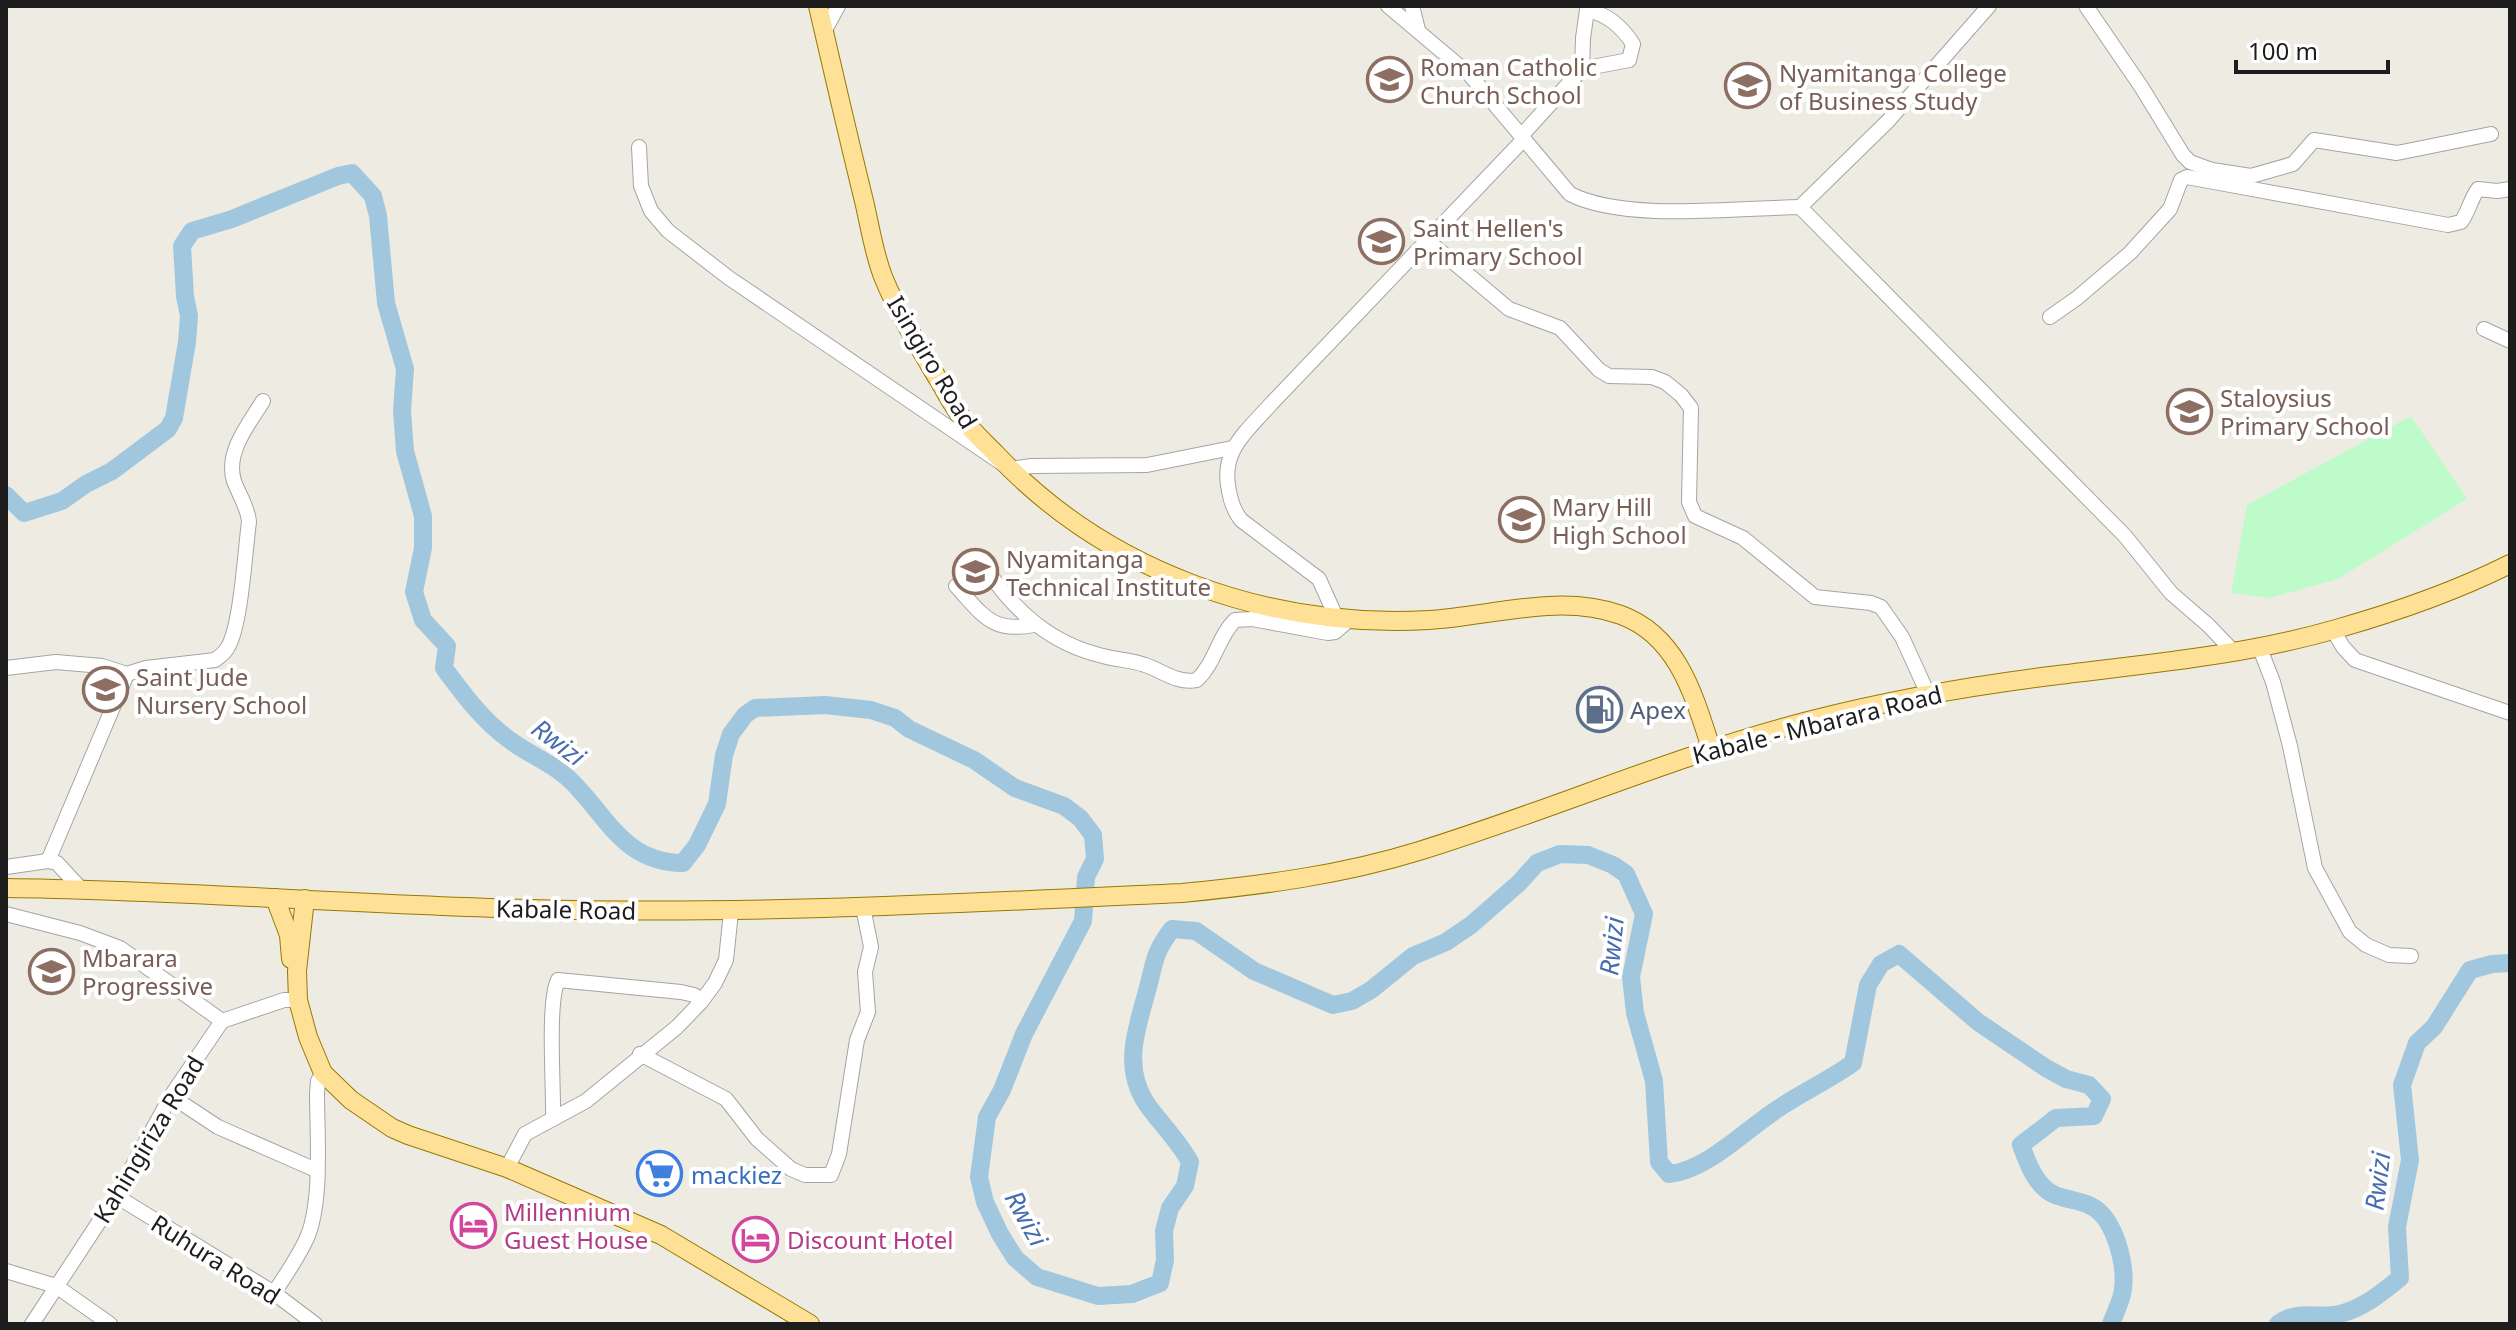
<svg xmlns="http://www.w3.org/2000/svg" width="2516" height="1330" viewBox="0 0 2516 1330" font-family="'Noto Sans',sans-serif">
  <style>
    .park { fill: #bdfbca }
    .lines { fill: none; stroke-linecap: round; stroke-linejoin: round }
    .river { stroke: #a1c7de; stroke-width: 18 }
    .minor-casing { stroke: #a4a4a4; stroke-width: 16 }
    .major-casing { stroke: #967900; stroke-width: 20 }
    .minor { stroke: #fff; stroke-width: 14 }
    .major { stroke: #ffe097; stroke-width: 18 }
    .labels { text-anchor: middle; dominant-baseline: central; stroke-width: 8; stroke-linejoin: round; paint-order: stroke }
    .education-label { font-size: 24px; fill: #785e54; stroke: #fff; text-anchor: start }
    .street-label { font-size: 24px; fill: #1d1d1d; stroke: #fff }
    .service-label { font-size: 24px; fill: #4e5e75; stroke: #fff; text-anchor: start }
    .shop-label { font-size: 24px; fill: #366cbe; stroke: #fff; text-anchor: start }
    .hotel-label { font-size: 24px; fill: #b23c85; stroke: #fff; text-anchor: start }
    .water-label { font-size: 26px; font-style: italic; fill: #476caf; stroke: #fff }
  </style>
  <rect width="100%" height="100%" fill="#eeece2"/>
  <path class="park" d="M2411,416L2467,499L2338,579L2270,598L2231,593L2247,505Z"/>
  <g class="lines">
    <g class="river">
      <path d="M6,495L24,513L62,501L86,484L112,471L168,429L174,418L187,342L189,316L185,296L182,246L192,231L232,219L338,176L352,173L373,196L378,216L386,303L405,369L402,411L405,451L423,516V548L414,592L423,620L447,646L444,668C464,695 483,721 511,741C528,754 552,763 568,778C606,813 622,863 683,863L697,845L717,804L724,755L731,734L745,715L755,708L825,705L871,710L895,718L909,729L974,760L1015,788L1064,806L1080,818L1093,835L1095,859L1086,877L1083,921L1024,1034L1002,1090L987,1117L979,1177L985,1202L1000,1234L1015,1258L1037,1277L1098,1296L1132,1294L1160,1283L1165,1260L1164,1231L1170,1208L1185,1186L1190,1162C1178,1140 1160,1123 1146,1103C1122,1066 1137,1028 1147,991C1155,962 1153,954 1172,929L1196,931L1254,971L1333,1005L1352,1001L1371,990L1413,956L1446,942L1471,925L1519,883L1537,863L1560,854L1588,855L1613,865L1626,874L1644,914L1631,977L1635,1013L1654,1081L1659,1162L1669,1174C1708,1170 1746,1129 1779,1108C1803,1092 1829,1080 1853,1063L1868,985L1881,964L1899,954L1978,1022L2046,1068L2066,1079L2089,1085L2102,1099L2094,1116L2056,1118L2021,1145C2028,1164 2036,1187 2055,1195C2067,1200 2080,1200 2091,1206C2115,1218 2126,1264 2123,1289C2122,1300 2115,1313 2111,1324"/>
      <path d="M2278,1324C2296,1309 2319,1319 2340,1314C2364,1308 2381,1293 2400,1278L2397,1227L2410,1160L2402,1085L2417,1043L2434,1027L2470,970L2492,964L2510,963"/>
    </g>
    <defs>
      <g id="minor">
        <path d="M1388,6L1470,75L1570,194C1625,222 1737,208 1800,207L2125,536L2171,593L2208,625L2233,651"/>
        <path d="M1412,6L1418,30"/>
        <path d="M2086,6L2142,88L2183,155L2190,162L2212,170L2251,176L2293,164L2314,140L2397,153L2491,134"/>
        <path d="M824,32L838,6"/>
        <path d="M1582,69L1583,38L1587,10"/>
        <path d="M1521,136L1582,69L1629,60L1633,44C1622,27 1608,14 1587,10V6"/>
        <path d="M639,147L641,186L651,211L668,231L729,278L1010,469L1032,466L1147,465L1232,448"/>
        <path d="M1800,207L1888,121L1989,6"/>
        <path d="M1427,240L1509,309L1560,328L1599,370L1609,376L1652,377L1665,382L1681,395L1691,408L1689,502L1695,516L1743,538L1815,597L1871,603L1881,607L1902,637L1928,694"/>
        <path d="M2050,317L2077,298L2130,253L2170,209L2181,180L2187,177L2448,225L2461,222C2469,211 2470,200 2478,189L2497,191L2510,189"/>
        <path d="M2484,329L2510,341"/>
        <path d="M987,570C1016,613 1052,644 1103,656C1117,660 1132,660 1145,665C1163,671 1177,684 1197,680C1215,663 1218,637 1235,620L1252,619L1328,633L1335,632L1349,620"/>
        <path d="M956,586C983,615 991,633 1034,625"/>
        <path d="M1337,619L1319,579L1241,520C1234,511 1231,503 1229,491C1220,451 1246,432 1271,404L1524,139"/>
        <path d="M2333,630L2343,647L2355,660L2510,713"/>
        <path d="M2259,646L2273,682L2290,746L2315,868L2350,932L2366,945L2389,955L2411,956"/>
        <path d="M6,668L56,662L102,666L127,674L146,668L215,660C220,656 225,653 228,647C241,625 245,551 249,522C248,507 239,495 234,481C225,452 249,424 263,401"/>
        <path d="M6,867L48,861"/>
        <path d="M82,890L57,863L48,861L127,674"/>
        <path d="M6,914L80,933L120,948L222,1021"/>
        <path d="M640,1054L726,1099L757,1139L791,1169L805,1175H831L839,1154L857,1040L868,1012L865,972L871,947L863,907"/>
        <path d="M171,1096L218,1127L316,1170"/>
        <path d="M553,1119C554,1089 547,1003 558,980L681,992L694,995L701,1002"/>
        <path d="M507,1168L525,1134L586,1101L677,1027L701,1002L715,983L726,960L731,912"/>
        <path d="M116,1196L274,1293L315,1324"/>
        <path d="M6,1271L56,1286L110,1324"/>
        <path d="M274,1293C285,1276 297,1259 306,1240C323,1204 317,1133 317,1093L318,1081L323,1073"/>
        <path d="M32,1324L116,1196L171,1096L222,1021L284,1000H298"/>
      </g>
      <g id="major">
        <path d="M818,6C833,71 848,136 864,201C870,226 874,255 884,279C898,313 919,347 938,379C946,392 953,407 963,419C972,431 984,442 995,453C1106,572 1269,629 1429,620C1493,616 1559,593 1621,615C1678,636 1694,696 1711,748"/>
        <path d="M6,888C181,890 356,905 531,909C748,915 965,903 1182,893C1263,885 1342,875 1419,851C1552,810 1678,754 1812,720C1890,700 1970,686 2050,676C2145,664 2243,656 2336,629C2396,612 2454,592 2510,564"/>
        <path d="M275,898L289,935L291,959"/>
        <path d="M305,899L297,971L298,1000L308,1037L323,1073L351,1100L392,1128L408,1135L507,1168L661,1235L810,1324"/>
      </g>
    </defs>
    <use href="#minor" class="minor-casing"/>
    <use href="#major" class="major-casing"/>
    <use href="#minor" class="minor"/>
    <use href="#major" class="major"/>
  </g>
  <defs>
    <symbol id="school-ring" viewBox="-11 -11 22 22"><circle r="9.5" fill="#fff" stroke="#8d6e63" stroke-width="1.5"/><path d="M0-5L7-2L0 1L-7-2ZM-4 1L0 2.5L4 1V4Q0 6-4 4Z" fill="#8d6e63"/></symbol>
    <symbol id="fuel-ring" viewBox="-11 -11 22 22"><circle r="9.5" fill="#fff" stroke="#5c6f8a" stroke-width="1.5"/><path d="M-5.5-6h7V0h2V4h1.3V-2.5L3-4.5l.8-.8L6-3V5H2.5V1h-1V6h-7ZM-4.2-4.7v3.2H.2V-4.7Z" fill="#5c6f8a"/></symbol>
    <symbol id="supermarket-ring" viewBox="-11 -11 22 22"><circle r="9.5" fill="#fff" stroke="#3f7fe0" stroke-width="1.5"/><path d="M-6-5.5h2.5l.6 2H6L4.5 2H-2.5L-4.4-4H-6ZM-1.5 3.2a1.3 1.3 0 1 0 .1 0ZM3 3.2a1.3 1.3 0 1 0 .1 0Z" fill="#3f7fe0"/></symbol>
    <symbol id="hotel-ring" viewBox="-11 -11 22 22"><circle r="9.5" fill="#fff" stroke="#d1479c" stroke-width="1.5"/><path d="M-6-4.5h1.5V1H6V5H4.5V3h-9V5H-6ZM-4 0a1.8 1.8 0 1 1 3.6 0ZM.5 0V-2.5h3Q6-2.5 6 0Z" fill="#d1479c"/></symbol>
  </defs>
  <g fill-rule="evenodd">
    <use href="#school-ring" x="1364" y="54" width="51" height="51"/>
    <use href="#school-ring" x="1722" y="60" width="51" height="51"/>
    <use href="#school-ring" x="1356" y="216" width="51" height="51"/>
    <use href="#school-ring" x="2164" y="386" width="51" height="51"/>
    <use href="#school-ring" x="1496" y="494" width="51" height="51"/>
    <use href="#school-ring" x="950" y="546" width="51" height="51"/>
    <use href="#school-ring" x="80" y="664" width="51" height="51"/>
    <use href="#fuel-ring" x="1574" y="684" width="51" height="51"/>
    <use href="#school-ring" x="26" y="946" width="51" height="51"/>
    <use href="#supermarket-ring" x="634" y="1148" width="51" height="51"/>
    <use href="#hotel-ring" x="448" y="1200" width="51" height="51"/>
    <use href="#hotel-ring" x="730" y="1214" width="51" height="51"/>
  </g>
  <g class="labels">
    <g class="education-label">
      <text x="1420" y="66">Roman Catholic<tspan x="1420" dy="28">Church School</tspan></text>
      <text x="1779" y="72">Nyamitanga College<tspan x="1779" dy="28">of Business Study</tspan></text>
      <text x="1413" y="227">Saint Hellen's<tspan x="1413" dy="28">Primary School</tspan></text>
      <text x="2220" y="397">Staloysius<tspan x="2220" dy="28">Primary School</tspan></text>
      <text x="1552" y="506">Mary Hill<tspan x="1552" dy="28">High School</tspan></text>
      <text x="1006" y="558">Nyamitanga<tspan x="1006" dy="28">Technical Institute</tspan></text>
      <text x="136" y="676">Saint Jude<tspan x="136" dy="28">Nursery School</tspan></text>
      <text x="82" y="957">Mbarara<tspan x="82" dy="28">Progressive</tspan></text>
    </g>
    <g class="street-label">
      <text transform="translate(933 362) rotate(59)">Isingiro Road</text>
      <text transform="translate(1817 724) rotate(-14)">Kabale - Mbarara Road</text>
      <text transform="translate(566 909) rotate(1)">Kabale Road</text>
      <text transform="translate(148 1139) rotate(-59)">Kahingiriza Road</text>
      <text transform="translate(216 1259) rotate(32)">Ruhura Road</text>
    </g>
    <g class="service-label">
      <text x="1630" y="709">Apex</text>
    </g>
    <g class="shop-label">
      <text x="691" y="1174">mackiez</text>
    </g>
    <g class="hotel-label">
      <text x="504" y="1211">Millennium<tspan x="504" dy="28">Guest House</tspan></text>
      <text x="787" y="1239">Discount Hotel</text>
    </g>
    <g class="water-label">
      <text transform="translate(559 742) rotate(37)">Rwizi</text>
      <text transform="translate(1611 946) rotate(-84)">Rwizi</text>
      <text transform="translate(2377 1181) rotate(-83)">Rwizi</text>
      <text transform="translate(1027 1218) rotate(61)">Rwizi</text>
    </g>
  </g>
  <rect width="2516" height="1330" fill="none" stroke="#1d1d1d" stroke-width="16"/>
  <path d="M2236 60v12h152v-12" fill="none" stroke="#1d1d1d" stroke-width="4"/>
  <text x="2248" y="60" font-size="24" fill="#1d1d1d" stroke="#ffffff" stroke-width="6" paint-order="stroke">100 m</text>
</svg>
